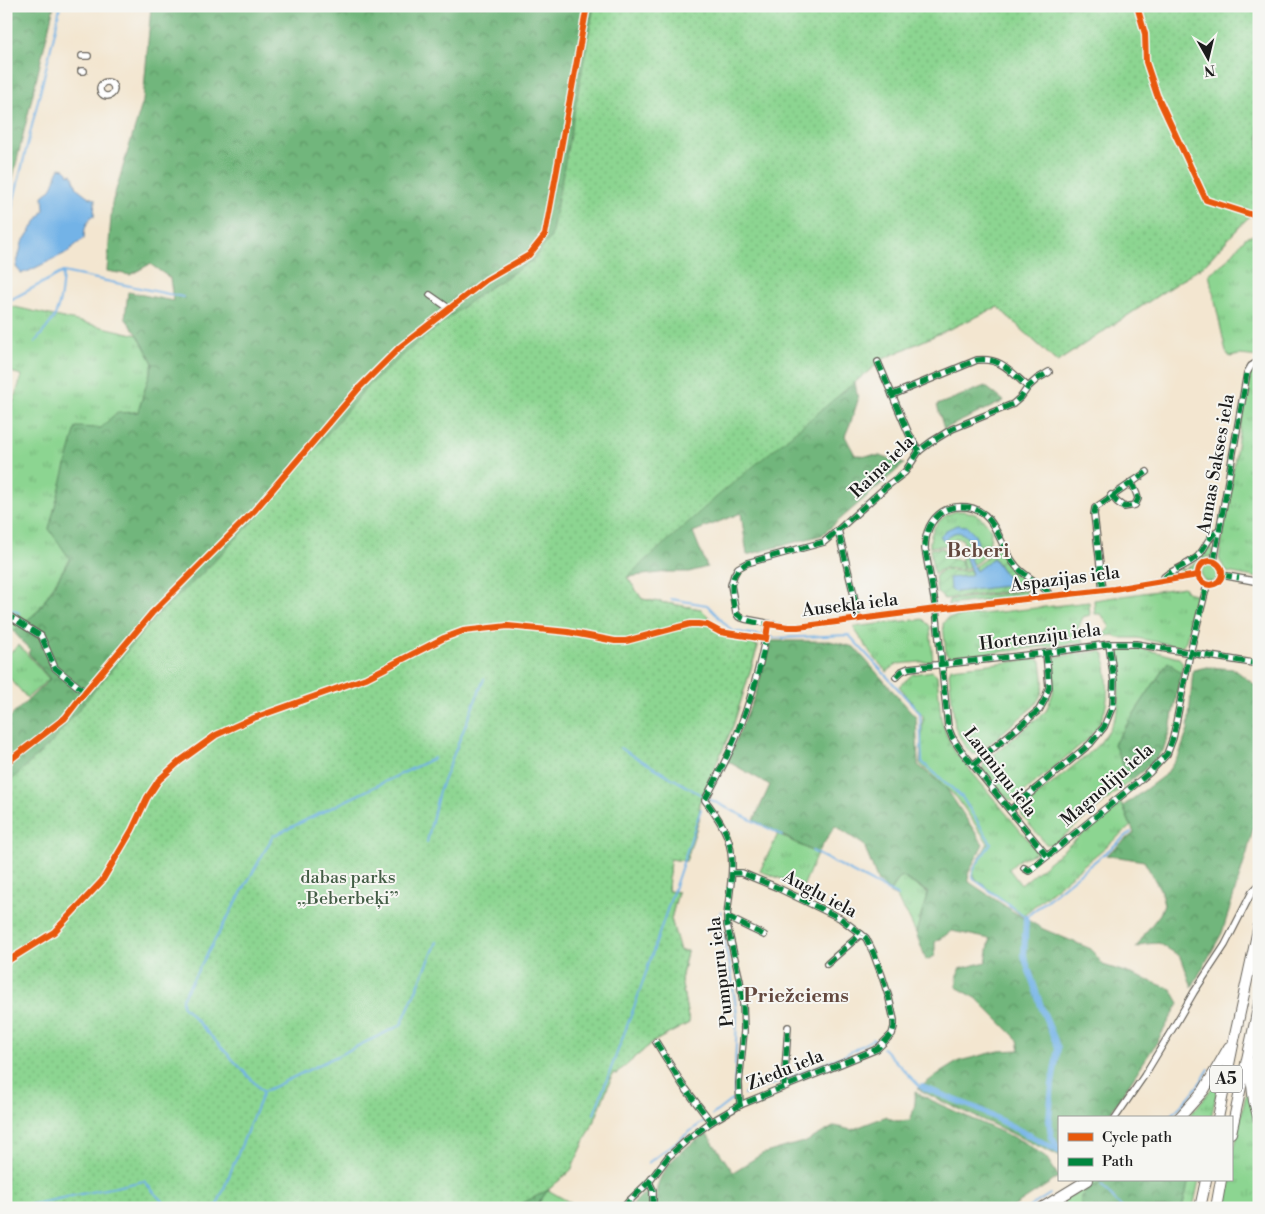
<svg xmlns="http://www.w3.org/2000/svg" width="1265" height="1214" viewBox="0 0 1265 1214" font-family="'Libre Bodoni',serif">
  <style>
    .grass { fill: url(#grass-tufts); stroke: #547856 }
    .forest { fill: url(#forest-crowns); stroke: #46694c }
    .park { fill: url(#park-dots); stroke: #547856 }
    .garden { fill: url(#garden-furrows); stroke: #547856 }
    .water { fill: #73b3e7; stroke: #486882 }
    .lines { fill: none; stroke-linecap: round; stroke-linejoin: round }
    .stream { stroke: #73b3e7; stroke-width: 2 }
    .canal { stroke: #73b3e7; stroke-width: 6 }
    .street-casing { stroke: #67635b; stroke-width: 8 }
    .highway-casing { stroke: #67635b; stroke-width: 12 }
    .street { stroke: #fff; stroke-width: 5.5 }
    .highway { stroke: #fff; stroke-width: 10 }
    .quiet { stroke: #00873e; stroke-width: 5; stroke-dasharray: 10 5; stroke-linecap: butt }
    .cycleway-casing { stroke: #f6f6f2; stroke-width: 9 }
    .cycleway { stroke: #e8590c; stroke-width: 6 }
    .labels { text-anchor: middle; dominant-baseline: central; stroke-width: 4; stroke-linejoin: round; paint-order: stroke }
    .shield { fill: #f6f6f2; stroke: #5d5d5c; stroke-width: 1 }
    .shield-label { font-size: 16px; font-weight: bold; fill: #1c1c1c }
    .street-label { font-size: 18px; fill: #1c1c1c; stroke: #f6f6f2 }
    .park-label { font-size: 18px; fill: #435d45; stroke: #f6f6f2 }
    .neighbourhood-label { font-size: 19px; font-weight: bold; fill: #63483e; stroke: #f6f6f2 }
    .quarter-label { font-size: 20px; font-weight: bold; fill: #63483e; stroke: #f6f6f2 }
  </style>
  <defs>
    <pattern id="grass-tufts" width="24" height="20" patternUnits="userSpaceOnUse" patternTransform="scale(1.25)"><rect width="24" height="20" fill="#8cd591"/><path d="M3 7l-1-3M5 7V3M7 7l1-3M15 17l-1-3M17 17v-4M19 17l1-3" fill="none" stroke="#78b67c"/></pattern>
    <pattern id="forest-crowns" width="20" height="18" patternUnits="userSpaceOnUse" patternTransform="scale(1.25)"><rect width="20" height="18" fill="#71b67b"/><path d="M2 6a3 3 0 1 1 6 0M12 15a3 3 0 1 1 6 0" fill="none" stroke="#5c9364"/></pattern>
    <pattern id="park-dots" width="8" height="8" patternUnits="userSpaceOnUse" patternTransform="scale(1.25)"><rect width="8" height="8" fill="#8cd591"/><path d="M2 2h.1M6 6h.1" fill="none" stroke="#78b67c" stroke-width="1.8" stroke-linecap="round"/></pattern>
    <pattern id="garden-furrows" width="10" height="10" patternUnits="userSpaceOnUse" patternTransform="scale(1.25)"><rect width="10" height="10" fill="#8cd591"/><path d="M-1 1l2-2M0 10L10 0M9 11l2-2" fill="none" stroke="#78b67c"/></pattern>
  </defs>
  <rect width="100%" height="100%" fill="#f6f6f2"/>
  <filter id="ink" filterUnits="userSpaceOnUse"><feTurbulence type="fractalNoise" baseFrequency=".02" numOctaves="2"/><feDisplacementMap in="SourceGraphic" scale="10" xChannelSelector="R" yChannelSelector="G"/><feConvolveMatrix kernelMatrix="1 2 1 2 8 2 1 2 1" color-interpolation-filters="sRGB"/></filter>
  <filter id="wash" filterUnits="userSpaceOnUse"><feTurbulence type="fractalNoise" baseFrequency=".0096" numOctaves="4" result="noise"/><feDisplacementMap in="SourceGraphic" scale="20" xChannelSelector="R" yChannelSelector="G"/><feGaussianBlur stdDeviation="1.12" result="paint"/><feColorMatrix in="noise" values="0 0 0 0 0 0 0 0 0 0 0 0 0 0 0 0 0 1.4 0 .05"/><feComposite in="paint" operator="in"/></filter>
  <g filter="url(#wash)">
    <rect width="100%" height="100%" fill="#f3e6d0"/>
    <g class="grass">
      <path d="M1259,233V357L1240,355L1230,357L1226,352L1209,274L1227,260L1245,238Z"/>
      <path d="M6,305L138,335L153,363L138,412L116,413L101,428L70,558L39,610L14,632L6,624V425L22,375L6,371Z"/>
      <path d="M1259,366V578L1227,572L1219,559L1248,377L1251,371Z"/>
      <path d="M956,511C971,510 984,516 991,530C991,545 986,557 973,565L970,559L976,552L978,542L957,525L944,541L954,532C971,532 974,545 965,556L969,567L964,569L960,551L963,549L965,545L962,539L955,538L952,541L951,545L930,547C929,529 939,517 956,511Z"/>
      <path d="M1207,547L1214,550L1212,556C1208,557 1204,558 1201,561C1190,569 1200,572 1182,574L1180,569L1182,568L1183,570C1194,564 1202,558 1207,547Z"/>
      <circle cx="1210" cy="573" r="9"/>
      <path d="M1184,587L1187,592L1198,595L1186,641L1181,647L1137,638H1117L1114,635L1103,636L1110,627L1101,614H1095L1094,600Z"/>
      <path d="M1026,591L1027,595L948,605L949,600Z"/>
      <path d="M1089,602L1090,615L1083,617L1077,631L1084,642L951,658L946,654L943,624L947,618Z"/>
      <path d="M923,619L930,626L933,661L897,664L887,672L872,655L853,627Z"/>
      <path d="M19,645L49,679L27,698L6,674V656Z"/>
      <path d="M1118,648H1132L1157,652L1179,658L1183,663L1181,673L1168,662L1114,744L1130,781L1053,845L1046,844L1022,816V808L1087,755L1099,744L1109,730L1118,711L1119,683L1116,653Z"/>
      <path d="M1101,651L1105,655C1108,689 1113,709 1089,738L1013,801L1009,800L982,769L984,763L1046,711L1053,693L1054,679L1052,661L1054,657Z"/>
      <path d="M1037,659L1041,661C1043,681 1047,689 1034,706L977,754H972L964,745L955,727L949,673L951,668Z"/>
      <path d="M932,671L937,675L941,718L946,734L955,752L1038,852L1020,859L1009,869L1021,885L1121,802L1131,826L1022,916L976,879L972,871L988,843L957,798L920,764L923,716L899,686L913,674Z"/>
      <path d="M778,834L817,854L803,887L760,871Z"/>
      <path d="M901,876L928,893L916,933L905,910H903L897,897L889,893Z"/>
      <path d="M1218,1080L1219,1082L1211,1118H1186L1197,1107Z"/>
      <path d="M1248,1084L1259,1128V1208H1222L1228,1180H1231V1164Z"/>
      <path d="M1096,1180H1199L1193,1208H1051Z"/>
      <path d="M548,1190L578,1207L535,1208Z"/>
    </g>
    <g class="forest">
      <path d="M6,6H54L6,206Z"/>
      <path d="M151,6H1259V210L1256,209L1204,265L1057,362L998,307L885,358L855,382L858,400L852,419L845,436L855,455L880,456L904,464L822,535L747,555L741,513L693,532L707,567L689,572H667L627,577L642,599L701,609L728,636L758,646L733,726L700,801L699,820L686,861L670,859L668,891L678,892L671,919L680,951H687L681,980L689,1023L653,1042L616,1074L613,1073L596,1117L571,1170L548,1190L535,1208H6V721L50,679L28,653L30,650L14,632L39,610L70,559L49,529L76,427L101,428L116,413L138,412L153,363L138,335L125,318L128,292L173,301L170,278L150,264L130,275L107,271L112,203L143,101Z"/>
      <path d="M985,386L1004,401L944,429L937,405Z"/>
      <path d="M770,641H830L854,647L916,717L918,765L946,788L983,844L968,874L969,882L1017,914L1043,929L1091,949L1103,965L1131,974L1171,989L1179,1003L1157,1042L1112,1110L1106,1118H1059V1156L998,1127L945,1103L918,1089L938,1074L959,1061L999,1051L1020,1050L1018,1040L976,998L956,987L959,969L986,962L990,939L952,931L935,942V956L926,960L916,933L928,892L901,876L890,891L878,882L864,845L835,826L817,854L754,820L770,785L727,761L756,693Z"/>
      <path d="M1168,662L1181,673L1170,729L1163,751L1145,769L1130,781L1114,744Z"/>
      <path d="M1207,667L1234,669L1259,688V805L1247,853L1222,933L1192,987L1181,957L1159,943L1144,944L1136,948L1146,932L1160,914L1164,904L1160,889L1144,861L1106,855L1134,833L1123,806L1166,774L1179,755L1188,730L1193,670Z"/>
      <path d="M915,1092L941,1105L1024,1142L1046,1157L1059,1177L1012,1208H657C657,1201 656,1194 657,1188C663,1163 686,1146 707,1134L733,1172L762,1154L803,1142L804,1143L835,1126L851,1130L887,1116L888,1118L897,1121L910,1120C914,1111 916,1102 915,1092Z"/>
      <path d="M1106,1180H1189L1182,1208H1081V1196L1090,1188Z"/>
      <path d="M648,1191L650,1208H630L640,1197Z"/>
    </g>
    <path class="park" d="M594,6H1259V210L1256,209L1204,265L1057,362L998,307L885,358L855,382L720,494L627,577L642,599L701,609L728,636L758,646L733,726L700,801L699,820L686,861L670,859L668,891L678,892L671,919L680,951H687L681,980L689,1023L653,1042L616,1074L613,1073L596,1117L571,1170L548,1190L513,1208H6V785L52,742L156,616L203,573L259,515L366,388L418,342L481,293L533,260L551,237Z"/>
    <g class="garden">
      <path d="M996,541C1006,561 1013,570 1031,583L1027,589L944,599L937,592L935,577C944,563 956,576 969,569L972,575L969,576L1012,585L994,558L976,571L974,567L986,558L992,545Z"/>
      <path d="M943,548C945,557 951,560 961,560L963,570C951,570 944,564 934,575L930,549Z"/>
    </g>
    <g class="water">
      <path d="M60,168L65,169L68,172L69,175L72,174L77,188C83,192 88,198 95,199L94,217L92,216C85,226 85,226 84,238C79,243 73,246 68,252L27,272L21,273L16,267L22,243L44,210L43,196C58,185 52,181 60,168Z"/>
      <path d="M957,525L967,526L974,533L978,542L976,552L970,559L976,571L993,558L1013,585L956,592L950,590L949,578L969,576L972,574L965,556C967,553 970,550 970,546C971,538 961,530 954,533C950,534 947,539 944,541L940,536L948,529Z"/>
    </g>
    <g class="lines">
      <g class="stream">
        <path d="M6,232L56,27L60,6"/>
        <path d="M12,299L63,272L183,297"/>
        <path d="M35,342C41,335 48,327 53,319C61,305 62,288 63,272"/>
        <path d="M671,599L707,605L732,631L763,636"/>
        <path d="M6,607L19,613"/>
        <path d="M769,637L776,638L849,635L920,713L922,762L962,797L991,843L975,867L972,875L975,880L1026,917L1131,832"/>
        <path d="M620,748L703,796"/>
        <path d="M709,799L782,835"/>
        <path d="M427,842L439,791L484,679"/>
        <path d="M812,851L898,896"/>
        <path d="M883,1048L919,1086L922,1087"/>
        <path d="M786,1079L845,1055L873,1039L879,1044"/>
        <path d="M263,1092L182,1005V999L273,836L434,758"/>
        <path d="M744,1094L779,1082"/>
        <path d="M594,1114L636,1002L701,809"/>
        <path d="M712,1115L734,1098L737,1015L730,966L720,924L721,911"/>
        <path d="M1168,1118C1185,1103 1198,1088 1209,1069"/>
        <path d="M648,1163L704,1121"/>
        <path d="M1101,1185L1122,1208"/>
        <path d="M14,1208L144,1181L168,1208"/>
        <path d="M216,1208L263,1092L401,1025L437,942"/>
        <path d="M1028,1208L1050,1194"/>
      </g>
      <g class="canal">
        <path d="M1026,917L1024,956L1043,1012L1058,1048L1052,1084L1049,1120L1051,1136L1059,1150"/>
        <path d="M922,1087L978,1109L1059,1151"/>
      </g>
    </g>
  </g>
  <g filter="url(#ink)">
    <g class="lines">
      <defs>
        <g id="street">
          <path d="M82,56H88"/>
          <path d="M81,71H84"/>
          <circle cx="107" cy="89" r="7"/>
          <path d="M430,295L450,309"/>
          <path d="M878,362L909,434L919,451"/>
          <path d="M892,395L977,360C1001,357 1011,372 1028,387"/>
          <path d="M1111,495L1117,502L1124,507L1135,505L1138,499C1137,493 1134,488 1131,482"/>
          <path d="M838,530L824,542L747,563L738,568L734,575L731,585L736,613L739,617L745,619L788,627H798L936,609L1114,589L1198,575"/>
          <circle cx="1210" cy="573" r="12"/>
          <path d="M1214,561L1247,373L1251,366L1259,361"/>
          <path d="M1222,575L1259,582"/>
          <path d="M1164,581V577L1168,574C1177,569 1188,564 1196,558C1206,550 1207,536 1219,531"/>
          <path d="M1103,590L1094,514L1095,508L1147,472"/>
          <path d="M6,613L9,616L41,636L55,668L85,692"/>
          <path d="M858,619L853,591L838,530L887,486L905,472L919,451L931,442L952,429L1013,404L1021,397L1028,387L1037,379L1049,372"/>
          <path d="M896,677L902,671L909,668L1046,653L1109,644H1136L1259,664"/>
          <path d="M6,763L65,718L85,692L152,613L254,511L360,387L400,347L486,280L529,255L545,235L587,6"/>
          <path d="M973,765L1039,710L1045,699L1049,687L1046,653"/>
          <path d="M1010,810L1090,744L1104,727L1113,705L1114,681L1109,644"/>
          <path d="M1047,856L960,749L952,737L948,727L936,609L925,549C925,535 929,521 942,512C949,507 958,506 967,507C997,511 999,547 1016,566C1026,578 1042,583 1051,596"/>
          <path d="M1024,868L1029,871L1149,773L1167,754L1173,738L1190,653L1207,585"/>
          <path d="M727,917L764,935"/>
          <path d="M827,964L861,934"/>
          <path d="M656,1042L682,1084L711,1122"/>
          <path d="M784,1086L788,1027"/>
          <path d="M740,1105L739,1083L744,1031L743,1003L740,981L727,925V917C729,891 737,862 727,836C722,822 713,811 705,800C716,779 727,759 736,738C751,701 761,663 768,624"/>
          <path d="M1115,1118L1144,1076L1176,1023L1194,992L1225,945L1252,892L1259,885"/>
          <path d="M649,1182L653,1190V1208"/>
          <path d="M623,1208L628,1202L649,1182L668,1157L688,1139L711,1122L740,1105L877,1049L892,1034L894,1027V1020L889,998L882,976L873,952L866,938L840,918L776,887L742,873H732"/>
        </g>
        <g id="highway">
          <path d="M1249,1062L1254,1101L1259,1120"/>
          <path d="M1179,1118L1204,1090L1229,1047"/>
          <path d="M1218,1118L1234,1040L1259,925"/>
          <path d="M1231,1133L1259,1004"/>
          <path d="M1042,1208L1088,1180"/>
          <path d="M1200,1208L1206,1180"/>
          <path d="M1216,1208L1221,1180"/>
        </g>
      </defs>
      <use href="#street" class="street-casing"/>
      <use href="#highway" class="highway-casing"/>
      <use href="#street" class="street"/>
      <use href="#highway" class="highway"/>
      <g class="quiet">
        <path d="M878,362L909,434L919,451"/>
        <path d="M892,395L977,360C1001,357 1011,372 1028,387"/>
        <path d="M1111,495L1117,502L1124,507L1135,505L1138,499C1137,493 1134,488 1131,482"/>
        <path d="M1214,561L1247,373"/>
        <path d="M1222,575L1239,578"/>
        <path d="M1164,578C1172,569 1186,566 1195,558C1206,550 1207,536 1219,531"/>
        <path d="M1103,590L1094,514L1095,508L1147,472"/>
        <path d="M6,613L9,616L41,636L55,668L85,692"/>
        <path d="M858,619L853,591L838,530L887,486L905,472L919,451L931,442L952,429L1013,404L1021,397L1028,387L1037,379L1049,372"/>
        <path d="M773,625C763,623 745,622 738,615C734,612 734,606 733,600C731,583 730,573 747,563L824,542L838,530"/>
        <path d="M896,677L902,671L909,668L1046,653L1109,644H1136L1259,664"/>
        <path d="M973,765L1039,710L1045,699L1049,687L1046,653"/>
        <path d="M1010,810L1090,744L1104,727L1113,705L1114,681L1109,644"/>
        <path d="M1047,856L960,749L952,737L948,727L936,609L925,549C925,535 929,521 942,512C949,507 958,506 967,507C997,511 999,547 1016,566C1026,578 1042,583 1051,596"/>
        <path d="M1024,868L1029,871L1149,773L1167,754L1173,738L1190,653L1207,585"/>
        <path d="M727,917L764,935"/>
        <path d="M827,964L861,934"/>
        <path d="M656,1042L682,1084L711,1122"/>
        <path d="M784,1086L788,1027"/>
        <path d="M740,1105L739,1083L744,1031L743,1003L740,981L727,925V917C729,891 737,862 727,836C722,822 713,811 705,800C732,749 757,694 766,636"/>
        <path d="M649,1182L653,1190V1208"/>
        <path d="M623,1208L628,1202L649,1182L668,1157L688,1139L711,1122L740,1105L877,1049L892,1034L894,1027V1020L889,998L882,976L873,952L866,938L840,918L776,887L742,873H732"/>
      </g>
      <defs>
        <g id="cycleway">
          <path d="M1137,6L1145,34L1146,62L1157,95L1206,200L1259,217"/>
          <circle cx="1210" cy="573" r="12"/>
          <path d="M6,763L65,718L85,692L152,613L254,511L360,387L400,347L486,280L529,255L545,235L587,6"/>
          <path d="M6,962L54,932L102,881L132,830L147,798L159,780L180,761L216,735L251,719L366,678L444,638L463,631L508,626L568,632L615,641H626L690,624H698L707,625L720,632L766,639L768,624L788,627H798L936,609L1114,589L1198,575"/>
        </g>
      </defs>
      <use href="#cycleway" class="cycleway-casing"/>
      <use href="#cycleway" class="cycleway"/>
    </g>
  </g>
  <g class="labels">
    <rect class="shield" x="1210" y="1065.5" width="32" height="27" rx="4"/>
    <g class="shield-label">
      <text x="1226" y="1079">A5</text>
    </g>
    <g class="street-label">
      <text transform="translate(1216 464) rotate(-80)">Annas Sakses iela</text>
      <text transform="translate(882 467) rotate(-44)">Raiņa iela</text>
      <text transform="translate(1065 579) rotate(-7)">Aspazijas iela</text>
      <text transform="translate(850 605) rotate(-7)">Ausekļa iela</text>
      <text transform="translate(1040 637) rotate(-7)">Hortenziju iela</text>
      <text transform="translate(1000 772) rotate(52)">Laumiņu iela</text>
      <text transform="translate(1107 785) rotate(-41)">Magnoliju iela</text>
      <text transform="translate(820 894) rotate(28)">Augļu iela</text>
      <text transform="translate(721 972) rotate(-97)">Pumpuru iela</text>
      <text transform="translate(785 1070) rotate(-22)">Ziedu iela</text>
    </g>
    <g class="park-label">
      <text x="348" y="877">dabas parks<tspan x="348" dy="21">„Beberbeķi”</tspan></text>
    </g>
    <g class="neighbourhood-label">
      <text x="978" y="551">Beberi</text>
    </g>
    <g class="quarter-label">
      <text x="796" y="996">Priežciems</text>
    </g>
  </g>
  <rect width="1265" height="1214" fill="none" stroke="#f6f6f2" stroke-width="25"/>
  <rect x="1058" y="1116" width="175" height="65" fill="#f6f6f2" stroke="#9f9f9c"/>
  <rect x="1068" y="1133" width="25" height="8" fill="#e8590c" stroke="#9f9f9c"/>
  <text x="1102" y="1142" font-size="15" fill="#1c1c1c">Cycle path</text>
  <rect x="1068" y="1158" width="25" height="8" fill="#00873e" stroke="#9f9f9c"/>
  <text x="1102" y="1166" font-size="15" fill="#1c1c1c">Path</text>
  <g transform="translate(1208 58) rotate(172)" stroke="#f6f6f2" stroke-width="4" paint-order="stroke">
  <path d="M0-4L9 19L0 12L-9 19Z" fill="#1c1c1c"/>
  <text y="-8" font-size="14" font-weight="bold" text-anchor="middle" fill="#1c1c1c">N</text>
  </g>
</svg>
